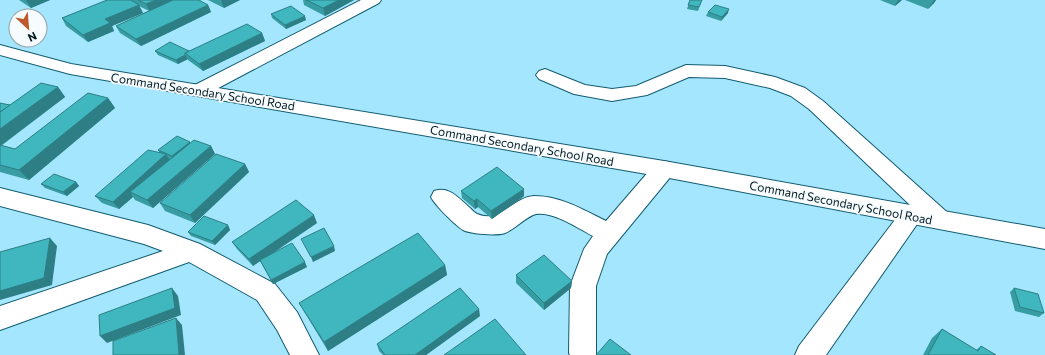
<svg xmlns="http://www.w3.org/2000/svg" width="1045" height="355" viewBox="0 0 1045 355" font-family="Commissioner,sans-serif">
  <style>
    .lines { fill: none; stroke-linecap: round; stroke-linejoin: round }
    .street-casing { stroke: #135c70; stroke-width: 2 }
    .secondary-casing { stroke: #135c70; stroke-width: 2 }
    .street { fill: #fff; fill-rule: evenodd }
    .secondary { fill: #fff; fill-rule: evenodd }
    .wall { fill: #379da3 }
    .shaded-wall { fill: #2d7f85 }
    .building { fill: #40b6be; stroke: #2d7f85 }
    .labels { text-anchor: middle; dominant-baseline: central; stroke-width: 3.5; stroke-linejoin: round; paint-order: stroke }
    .street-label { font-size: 12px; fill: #001820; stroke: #f6fcfe }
  </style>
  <rect width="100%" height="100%" fill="#a3e6fe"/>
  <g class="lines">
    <defs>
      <g id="street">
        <path d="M361,0H381L379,3L207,94L200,96L193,94L191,90L193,86Z"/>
        <path d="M686,65L725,66L775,77L805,88L823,101L949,214L953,220L949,226C937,231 931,225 922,217L826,355H795L799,346L904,208L910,205L809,109L791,96L770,88L725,78L689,77L647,95L612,101L574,94L539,79L536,75L539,71L545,69L585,85L612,89L636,86Z"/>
        <path d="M664,161L672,163L675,169L672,175L607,254L596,286V355H570L569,353L570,286L584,249L593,236C578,228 553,211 536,214C527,216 515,229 505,233C496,236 471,234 463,230C455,225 435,205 431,197L434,191C450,186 458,198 470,208C472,210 475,213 477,214C500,224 513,197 534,196C560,196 582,209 606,221L656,163Z"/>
        <path d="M0,188L148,225L200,244L275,284L297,312L319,355H290L277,330L257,300L189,262L0,330V306L163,251L144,244L0,206Z"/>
      </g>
      <path id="secondary" d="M0,45L71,64L664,161L1045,229V249L664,177L70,74L0,55Z"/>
    </defs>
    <use href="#street" class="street-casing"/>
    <use href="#secondary" class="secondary-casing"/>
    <use href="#street" class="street"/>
    <use href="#secondary" class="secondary"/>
  </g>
  <g class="wall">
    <path d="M19,0H50L31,8Z"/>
    <path d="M107,0H199L208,5L211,12L141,46L120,33L116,26L149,11L139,6L143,13L112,26L114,31L88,42L66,26L62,18Z"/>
    <path d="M208,0H240L224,8Z"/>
    <path d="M303,0H354L325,16L304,5Z"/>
    <path d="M690,0H702L698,11L687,9Z"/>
    <path d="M880,0H902L895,6Z"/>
    <path d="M905,0H936L934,3L928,9Z"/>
    <path d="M708,12L728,13L721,21L706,16Z"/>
    <path d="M271,14L306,20L286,29L272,18Z"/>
    <path d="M262,33L265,41L203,71L188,60V59L178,64L158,55L155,51H189Z"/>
    <path d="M58,87L65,97L1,146L15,149L108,98L115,108L29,180L0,172V103L10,105Z"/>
    <path d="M191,143L211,146L215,154L153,208L135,200L133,197L119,209L102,203L95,196L160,153L158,150Z"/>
    <path d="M245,164L249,172L195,223L165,211L160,203Z"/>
    <path d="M76,182L79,186L67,196L45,188L41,184Z"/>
    <path d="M524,189V196L492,219L478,207L475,209L462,198L461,191Z"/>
    <path d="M317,223L272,254L307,267L273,284L260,261L253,266L237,249L232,242Z"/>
    <path d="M228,225L230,230L215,245L191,236L188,232Z"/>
    <path d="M445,265L447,275L328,351L299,303Z"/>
    <path d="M516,275L572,281L571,288L544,310L516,283Z"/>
    <path d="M1014,288L1044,313L1039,317L1015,311L1010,292Z"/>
    <path d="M480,316L426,355H383L379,351L377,344Z"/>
    <path d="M942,329L976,350L981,346L996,355H923L932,338Z"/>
  </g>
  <g class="shaded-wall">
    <path d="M26,0H50L31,8Z"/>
    <path d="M156,0H176L150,12L146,4Z"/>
    <path d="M222,0H240L224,8L221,1Z"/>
    <path d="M339,0H354L325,16L323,8Z"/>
    <path d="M898,0H902L895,6Z"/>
    <path d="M934,0H936L934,3L928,9Z"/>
    <path d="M139,5L143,13L112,26L114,31L88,42L83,35L105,19Z"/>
    <path d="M208,5L211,12L141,46L136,39Z"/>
    <path d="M729,9L728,13L721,21L722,17Z"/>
    <path d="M305,16L306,20L286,29L285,25Z"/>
    <path d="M262,33L265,41L203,71L199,64Z"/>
    <path d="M185,55L188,59L178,64L176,60Z"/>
    <path d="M58,87L65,97L0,146V129Z"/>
    <path d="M108,98L115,108L29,180L19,170Z"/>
    <path d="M190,142L193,146L175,160L172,156Z"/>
    <path d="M211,146L215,154L153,208L147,200Z"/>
    <path d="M166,154L171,162L130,192L133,197L119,209L113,202Z"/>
    <path d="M245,164L249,172L195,223L190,215Z"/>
    <path d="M76,182L79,186L67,196L63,192Z"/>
    <path d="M524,189V196L492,219L491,211Z"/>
    <path d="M477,199L478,207L475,209L474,201Z"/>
    <path d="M314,215L317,223L253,266L249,259Z"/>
    <path d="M228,225L230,230L215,245L212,241Z"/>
    <path d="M50,238L57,246L52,285L0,300V291Z"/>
    <path d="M334,246L335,251L313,262L311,257Z"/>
    <path d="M305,262L307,267L273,284L271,280Z"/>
    <path d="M445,265L447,275L328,351L324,342Z"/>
    <path d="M572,281L571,288L544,310V303Z"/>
    <path d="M172,288L178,296L181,315L107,343L100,336Z"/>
    <path d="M479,309L480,316L426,355H415Z"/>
    <path d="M176,318L182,325L185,355H179Z"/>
  </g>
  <g class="building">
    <path d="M107,0H131L139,5L105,19L110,23L83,35L62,18Z"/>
    <path d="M138,0H156L146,4Z"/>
    <path d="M173,0H199L208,5L136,39L116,26Z"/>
    <path d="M306,0H339L323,8Z"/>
    <path d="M690,0H702L699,7L688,5Z"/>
    <path d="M715,5L729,9L722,17L708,12Z"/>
    <path d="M291,6L305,16L285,25L271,14Z"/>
    <path d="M247,24L262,33L199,64L185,53Z"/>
    <path d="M170,42L189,51L185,53V55L176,60L155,51Z"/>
    <path d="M41,83L58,87L0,129V112Z"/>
    <path d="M88,93L108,98L19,170L0,165V145L15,149Z"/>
    <path d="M0,103L10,105L0,112Z"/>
    <path d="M177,136L190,142L172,156L158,150Z"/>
    <path d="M194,140L211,146L147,200L130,192Z"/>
    <path d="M148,150L166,154L113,202L95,196Z"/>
    <path d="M216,154L245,164L190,215L160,203Z"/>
    <path d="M497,167L524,189L491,211L477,199L474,201L461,191Z"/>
    <path d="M54,174L76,182L63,192L41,184Z"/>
    <path d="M296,200L314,215L249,259L232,242Z"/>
    <path d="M204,216L228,225L212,241L188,232Z"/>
    <path d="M324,228L334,246L311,257L301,239Z"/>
    <path d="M418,233L445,265L324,342L299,303Z"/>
    <path d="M50,238L44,278L0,291V252Z"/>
    <path d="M292,243L305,262L271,280L260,260Z"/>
    <path d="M544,255L572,281L544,303L516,275Z"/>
    <path d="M172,288L175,308L100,336L99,315Z"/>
    <path d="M460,288L479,309L415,355H385L377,344Z"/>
    <path d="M1014,288L1038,294L1044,313L1020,307Z"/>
    <path d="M176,318L179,355H113V341Z"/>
    <path d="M495,319L526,355H444Z"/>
    <path d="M942,329L978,351L981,346L996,355H928Z"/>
    <path d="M610,339L631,355H596Z"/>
  </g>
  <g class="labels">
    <g class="street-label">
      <text transform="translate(203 91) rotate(9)">Command Secondary School Road</text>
      <text transform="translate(522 145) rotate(10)">Command Secondary School Road</text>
      <text transform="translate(841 202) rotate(11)">Command Secondary School Road</text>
    </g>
  </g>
  <g transform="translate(28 28) rotate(154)"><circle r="19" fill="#f6fcfe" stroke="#94a1a5"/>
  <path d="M0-3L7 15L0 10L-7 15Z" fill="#bf592c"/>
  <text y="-6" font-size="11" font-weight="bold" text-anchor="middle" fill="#001820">N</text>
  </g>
</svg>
